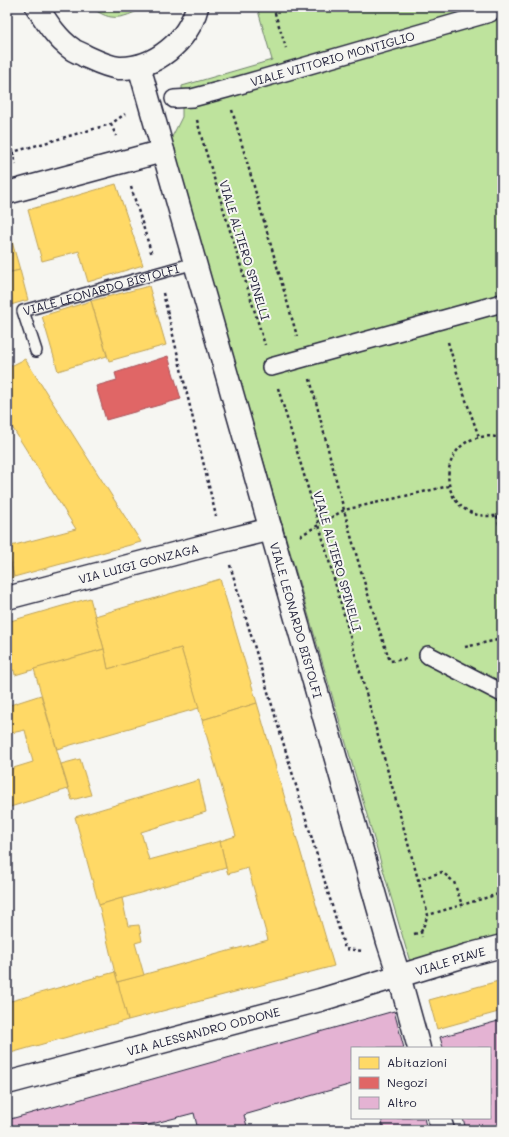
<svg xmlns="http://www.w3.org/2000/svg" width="509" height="1137" viewBox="0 0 509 1137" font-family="Mali,sans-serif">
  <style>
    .green { fill: #bee39d; stroke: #70826c }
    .homes { fill: #ffd966; stroke: #bda259 }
    .shops { fill: #e06666; stroke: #a75259 }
    .building { fill: #e4b3d3; stroke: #22223b }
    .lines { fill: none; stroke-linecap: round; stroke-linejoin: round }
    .service-casing { stroke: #22223b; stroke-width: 14 }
    .pedestrian-casing { stroke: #22223b; stroke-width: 20 }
    .minor-casing { stroke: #22223b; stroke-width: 25 }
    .tertiary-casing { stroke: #22223b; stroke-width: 25 }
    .path { stroke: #22223b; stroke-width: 2.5; stroke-dasharray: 3 3; stroke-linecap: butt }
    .service { stroke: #f6f6f2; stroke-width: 11 }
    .pedestrian { stroke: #f6f6f2; stroke-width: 17 }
    .minor { stroke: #f6f6f2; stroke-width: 22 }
    .tertiary { stroke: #f6f6f2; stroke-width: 22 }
    .labels { text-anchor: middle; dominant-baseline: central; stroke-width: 4; stroke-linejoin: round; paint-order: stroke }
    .street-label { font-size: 12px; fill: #22223b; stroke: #f6f6f2 }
  </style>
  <rect width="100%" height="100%" fill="#f6f6f2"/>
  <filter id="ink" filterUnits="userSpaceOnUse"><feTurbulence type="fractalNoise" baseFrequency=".025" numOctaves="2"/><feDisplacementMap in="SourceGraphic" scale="8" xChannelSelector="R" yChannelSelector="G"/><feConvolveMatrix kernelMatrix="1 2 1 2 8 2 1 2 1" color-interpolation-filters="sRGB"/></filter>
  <g filter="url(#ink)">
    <g class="green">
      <path d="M91,7H144C136,12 122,19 111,17C104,16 96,11 91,7Z"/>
      <path d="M257,7H502V937L410,962L170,141L182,117V86L272,60Z"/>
    </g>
    <g class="homes">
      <path d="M116,184L143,265L88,282L79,251L42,261L28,210Z"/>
      <path d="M7,224L20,270L7,273Z"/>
      <path d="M20,270L28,300L7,306V273Z"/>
      <path d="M149,286L166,345L109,361L91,301Z"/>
      <path d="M91,301L107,356L58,371L42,316Z"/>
      <path d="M25,359L141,542L14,577L7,547L76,529L7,419V368Z"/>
      <path d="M7,548L14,577L7,579Z"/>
      <path d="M220,579L257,703L202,720L181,648L108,669L104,649L95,616Z"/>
      <path d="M90,598L104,649L15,675L14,670L7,672V622Z"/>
      <path d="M181,648L199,708L57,749L34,669L104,649L108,669Z"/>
      <path d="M41,695L68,789L7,808V770L33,762L25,730L7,734V706Z"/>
      <path d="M257,703L334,966L128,1020L117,982L268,940L248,868L228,874L226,868L220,841L236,836L202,720Z"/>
      <path d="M80,759L91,795L72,800L61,764Z"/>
      <path d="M199,780L206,812L141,832L149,860L220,841L226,868L99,905L75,817Z"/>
      <path d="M122,898L128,926L139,925L142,941L135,943L144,975L117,982L99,905Z"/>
      <path d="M115,972L128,1020L7,1054V986L11,1001Z"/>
      <path d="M502,980V1011L437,1029L429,1000Z"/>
    </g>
    <path class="shops" d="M168,356L181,399L106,420L96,386L117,380L115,373Z"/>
    <g class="building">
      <path d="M394,1011L404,1048H352V1084L244,1115L248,1130H198L194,1113L129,1130H7V1120Z"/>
      <path d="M502,1020V1130H466L463,1118H490V1048H443L440,1037Z"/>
      <path d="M381,1118H424L427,1130H384Z"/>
    </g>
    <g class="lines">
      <defs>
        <g id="service">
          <path id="s1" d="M36,351L23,311L195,263"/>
        </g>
        <g id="pedestrian">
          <path id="s2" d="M174,99L192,98L226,89L490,13"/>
          <path d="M271,367L502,303"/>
          <path d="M428,655L502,693"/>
        </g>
        <g id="minor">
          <path d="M7,193L163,151"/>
          <path id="s3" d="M7,598L223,541L271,529"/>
          <path id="s4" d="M7,1083L320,1000L399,976L419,1048"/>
          <path d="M439,1118L443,1130"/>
        </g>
        <g id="tertiary">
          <path d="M37,7C46,21 57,39 72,49C75,52 81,53 85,56C96,61 108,67 119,68C155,69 188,41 197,7"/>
          <path id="s5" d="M139,66L388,942L399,976L468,955L502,946"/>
        </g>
      </defs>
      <use href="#service" class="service-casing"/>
      <use href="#pedestrian" class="pedestrian-casing"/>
      <use href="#minor" class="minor-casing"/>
      <use href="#tertiary" class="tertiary-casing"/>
      <g class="path">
        <path d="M273,7L286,48"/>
        <path d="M232,110L297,336"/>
        <path d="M197,120L202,139L265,345"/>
        <path d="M111,124L116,136"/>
        <path d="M7,133L13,152L111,124L125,114"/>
        <path d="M13,152L16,165"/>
        <path d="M131,187L152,255"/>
        <path d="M163,293L216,516"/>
        <path d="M448,342L461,386L479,437"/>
        <path d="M310,379C335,474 357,569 390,661L406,659"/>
        <path d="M278,388L319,525L428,915L502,893"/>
        <path d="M502,438C442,424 430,503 478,515C486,516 494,517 502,514"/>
        <path d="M497,516L502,533"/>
        <path d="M300,536L344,510L449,486"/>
        <path d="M230,565L345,949L363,951"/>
        <path d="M465,647L502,639"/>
        <path d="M417,880L442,872L454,882L462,905"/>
        <path d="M421,932L428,915"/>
        <path d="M414,934L421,932L422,937"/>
      </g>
      <use href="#service" class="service"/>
      <use href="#pedestrian" class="pedestrian"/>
      <use href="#minor" class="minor"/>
      <use href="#tertiary" class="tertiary"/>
    </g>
  </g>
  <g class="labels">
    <g class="street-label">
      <text stroke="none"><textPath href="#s2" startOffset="164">VIALE VITTORIO MONTIGLIO</textPath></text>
      <text transform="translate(245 250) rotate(73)">VIALE ALTIERO SPINELLI</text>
      <text stroke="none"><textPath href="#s1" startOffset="123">VIALE LEONARDO BISTOLFI</textPath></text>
      <text transform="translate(338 561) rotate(74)">VIALE ALTIERO SPINELLI</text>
      <text stroke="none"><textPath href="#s3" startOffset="136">VIA LUIGI GONZAGA</textPath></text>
      <text stroke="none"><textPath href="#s5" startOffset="576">VIALE LEONARDO BISTOLFI</textPath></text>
      <text stroke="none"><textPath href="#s5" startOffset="1000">VIALE PIAVE</textPath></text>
      <text stroke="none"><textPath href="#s4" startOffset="203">VIA ALESSANDRO ODDONE</textPath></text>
    </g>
  </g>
  <rect width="509" height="1137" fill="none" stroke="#f6f6f2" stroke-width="24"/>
  <rect x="12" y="12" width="485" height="1113" fill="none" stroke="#22223b" stroke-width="1.5" filter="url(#ink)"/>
  <rect x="351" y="1047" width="140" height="72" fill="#f6f6f2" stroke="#a1a1a9"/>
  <rect x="359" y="1057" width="20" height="12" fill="#ffd966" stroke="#a1a1a9"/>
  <text x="387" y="1067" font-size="12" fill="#22223b">Abitazioni</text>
  <rect x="359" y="1077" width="20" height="12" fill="#e06666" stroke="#a1a1a9"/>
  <text x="387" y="1087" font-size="12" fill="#22223b">Negozi</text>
  <rect x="359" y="1097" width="20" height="12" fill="#e4b3d3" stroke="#a1a1a9"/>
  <text x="387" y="1107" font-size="12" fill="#22223b">Altro</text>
</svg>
